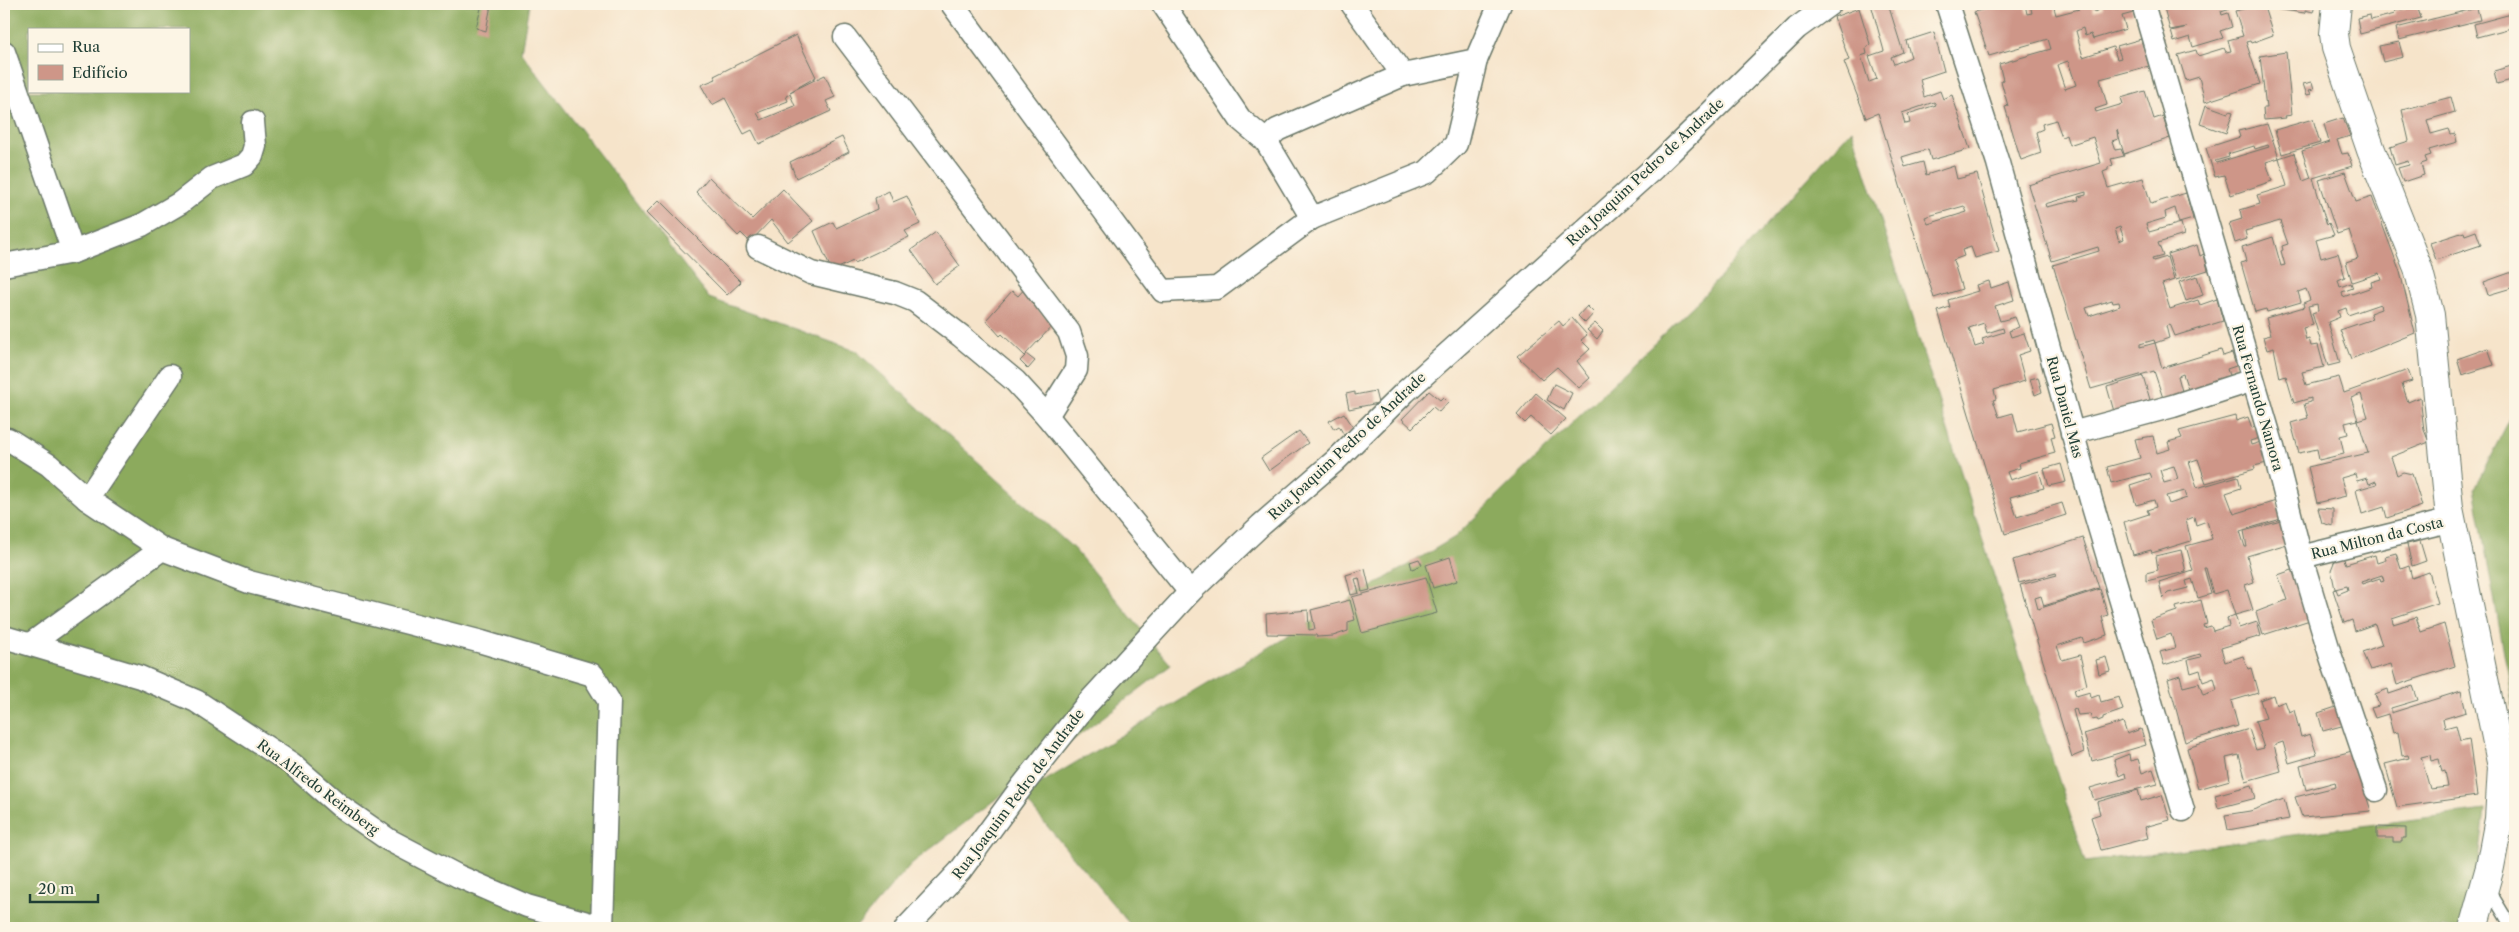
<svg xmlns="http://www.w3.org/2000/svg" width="2519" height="932" viewBox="0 0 2519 932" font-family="'Libre Caslon Text',serif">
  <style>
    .forest { fill: #8caa5d; stroke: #567448; fill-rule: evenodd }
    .building { fill: #ce9688; fill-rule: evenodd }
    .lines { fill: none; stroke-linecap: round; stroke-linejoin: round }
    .service-casing { stroke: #6a7768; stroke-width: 14 }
    .minor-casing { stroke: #6a7768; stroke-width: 25 }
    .secondary-casing { stroke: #6a7768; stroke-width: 30 }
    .service { stroke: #fff; stroke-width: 11 }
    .minor { stroke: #fff; stroke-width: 22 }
    .secondary { stroke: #fff; stroke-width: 28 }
    .labels { text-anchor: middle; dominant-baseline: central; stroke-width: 4.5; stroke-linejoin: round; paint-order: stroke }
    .street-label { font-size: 14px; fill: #1f3d34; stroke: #fcf5e5 }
  </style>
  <rect width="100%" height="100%" fill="#fcf5e5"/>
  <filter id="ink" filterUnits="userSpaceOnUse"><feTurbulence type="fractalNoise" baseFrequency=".02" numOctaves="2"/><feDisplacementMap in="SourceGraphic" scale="10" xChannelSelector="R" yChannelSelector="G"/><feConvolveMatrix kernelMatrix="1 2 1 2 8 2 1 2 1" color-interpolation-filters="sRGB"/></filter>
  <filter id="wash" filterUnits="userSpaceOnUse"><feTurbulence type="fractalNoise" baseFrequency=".0096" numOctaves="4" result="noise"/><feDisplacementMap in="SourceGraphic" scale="20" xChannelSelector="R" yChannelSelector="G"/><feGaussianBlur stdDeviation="1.12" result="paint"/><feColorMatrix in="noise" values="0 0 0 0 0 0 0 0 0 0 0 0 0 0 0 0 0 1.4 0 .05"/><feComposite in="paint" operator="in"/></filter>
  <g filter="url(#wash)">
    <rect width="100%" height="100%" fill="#f6e4ca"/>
    <g class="forest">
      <path d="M4,4H529L521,52L709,298L856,351L1074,549L1171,665L911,864L855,928H4ZM29,29H189V91H29Z"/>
      <path d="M1852,129L2085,862L2485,810L2471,928H1133L1021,795L1455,537L1701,298Z"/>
      <path d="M2515,409V713L2474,488Z"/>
    </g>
    <g id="blocks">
      <g class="building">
        <path d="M482,4L491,5L486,31L476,28Z"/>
        <path d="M1871,4H1888L1903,52L1891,57L1894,64L1911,57L1906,41L1934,32L1944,71L1920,79L1924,97L1940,91L1943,99L1952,95L1970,149L1931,160L1928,149L1902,157L1905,167L1923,162L1926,175L1954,166L1957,179L1977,174L1999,251L1975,258L1971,247L1962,250L1964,256L1953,260L1962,289L1934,298L1878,113L1866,118L1844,62L1849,60L1834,17L1859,8L1870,44L1866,49L1867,54L1861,56L1869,82L1877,79L1869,56L1884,51ZM1934,102L1936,105L1908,114L1910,123L1905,124L1902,113ZM1964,206L1967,212L1928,224L1925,217Z"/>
        <path d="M2004,4H2025L2027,14L2032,13L2030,4H2053L2056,15L2079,9L2077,4H2097L2098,6L2093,8L2094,12L2103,8L2102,4H2131L2133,13L2122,16L2126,29L2093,39L2091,34L2085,36L2083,28L2076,31L2083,57L2113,47L2117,59L2121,58L2117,46L2141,39L2149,66L2100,79L2107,105L2095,109L2096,112L2123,104L2121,98L2145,91L2154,119L2163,116L2170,138L2124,154L2117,130L2118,139L2112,141L2115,150L2121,149L2124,156L2111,159L2113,165L2108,167V170L2103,172L2108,188L2143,178L2151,204L2186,193L2193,219L2179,223L2175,208L2165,212L2166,218L2146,224L2149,232L2181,223L2184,235L2158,243L2163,256L2152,259L2153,261L2167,257L2174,280L2162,284L2170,309L2198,300L2200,305L2217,299L2223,321L2175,336L2170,324L2166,326L2169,338L2155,343L2154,340L2140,344V347L2155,343L2162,368L2221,350L2223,356L2232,353L2236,366L2227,369L2230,379L2189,392L2183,374L2178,376L2183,395L2164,401L2154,371L2091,389L2053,265L2099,251L2098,247L2052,261L2028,185L2101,163L2093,137L2069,145L2066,135L2062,137L2056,120L2042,124L2043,129L2036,132L2041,153L2021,160L2005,107L2008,106L2001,81L2003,80L1999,64L2051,49L2048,39L1989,56L1974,12ZM2068,61L2076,85L2065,89L2057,65ZM2086,192V195L2078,197L2079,200L2046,207L2045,204ZM2120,227L2124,239L2119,241L2115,229ZM2112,300L2113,303L2119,302L2120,306L2089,316L2086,308Z"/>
        <path d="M2163,4H2243L2221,11L2222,15L2228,13L2232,27L2220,31L2223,38L2193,47L2190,37L2174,42L2171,31L2187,27L2170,30Z"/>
        <path d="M2254,4H2263L2273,35L2251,43L2250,41L2246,42L2260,84L2205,102L2199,77L2186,81L2178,55L2196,50L2198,56L2224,48L2226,52L2231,51L2228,40L2243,36L2235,11L2255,6Z"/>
        <path d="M2273,4H2315L2313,12L2305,10V13L2274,9Z"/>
        <path d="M2406,4H2424L2417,6L2421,18L2360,34L2357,18L2370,15L2371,20L2395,14L2394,11L2406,8Z"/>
        <path d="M2477,8L2480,20L2399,40L2396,28Z"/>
        <path d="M2515,13V27L2477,37L2474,24Z"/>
        <path d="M796,35L816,77L790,92L825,75L835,97L826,101L831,111L759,144L752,130L744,134L725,98L712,105L701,85L716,79L714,76ZM790,94L795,106L761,120L757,113L788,101L786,96Z"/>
        <path d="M2399,42L2403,57L2383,62L2379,46Z"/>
        <path d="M2286,52L2292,115L2285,116L2286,118L2264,120L2263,108H2266L2260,56Z"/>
        <path d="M2515,65V79L2497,84L2494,71Z"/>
        <path d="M2312,82L2314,89L2309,90L2311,94L2307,95L2303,84Z"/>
        <path d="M2451,97L2455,112L2427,120L2431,134L2449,129L2451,134L2455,133L2457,142L2429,150L2431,155L2425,157L2427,162L2421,164L2424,175L2403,182L2398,168L2409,165L2408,161L2395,165L2390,147L2409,141L2402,110Z"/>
        <path d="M2206,105L2228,113L2229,111L2233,112L2226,133L2200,124Z"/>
        <path d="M2343,118L2350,136L2337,140L2342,154L2348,153L2352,166L2313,178L2327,225L2329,223L2334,235L2316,240L2321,258L2338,253L2345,277L2338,280L2340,287L2351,283L2353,288L2342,292L2343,297L2372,287L2371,282L2381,279L2379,273L2352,282L2346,262L2358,258L2349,230L2337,234L2319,180L2345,172L2356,202L2372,197L2400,272L2415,333L2351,359L2340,330L2372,319L2370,313L2381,309L2380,304L2348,315L2346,308L2338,311L2340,317L2328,322L2340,363L2328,366L2312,313L2318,311L2317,304L2308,306L2313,325L2303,328L2306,340L2309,339L2311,346L2318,345L2324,367L2302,372L2306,385L2339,377L2344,393L2408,370L2412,381L2402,384L2408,402L2420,397L2424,430L2429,442L2391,457L2397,475L2403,472L2412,474L2422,506L2387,518L2384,507L2362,514L2356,490L2377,484L2376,481L2369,484L2367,478L2357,481L2355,474L2341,478L2346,496L2317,503L2308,467L2368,453L2358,420L2345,423L2348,434L2340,436L2344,454L2319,460L2317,449L2299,453L2291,423L2308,418L2304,404L2311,402V398L2294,403L2286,376L2280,378L2274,348L2267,350L2263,337L2271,335L2266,318L2304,307L2303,303L2310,300L2306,289L2298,292L2301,302L2267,312L2266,309L2255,312L2241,263L2246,261L2242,247L2273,237L2281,266L2285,265L2281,251L2283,250L2282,246L2288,244L2280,221L2245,231L2247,239L2235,243L2229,223L2242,219L2240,210L2260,204L2257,195L2287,186L2279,158L2294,153L2303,181L2311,178L2302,151L2329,142L2324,124ZM2361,394L2368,417L2358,420L2351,398Z"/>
        <path d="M2313,119L2320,143L2282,154L2275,130Z"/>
        <path d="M2267,124L2279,158L2266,162L2272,181L2231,195L2224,175L2215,177L2206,148L2240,137L2238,131ZM2268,145L2269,147L2216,163L2215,161L2229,157L2228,154L2254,146L2255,149Z"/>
        <path d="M842,137L849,152L796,178L790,162Z"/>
        <path d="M709,177L752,219L783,189L813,221L788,242L771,220L750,242L741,233L738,236L696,192Z"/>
        <path d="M889,191L893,202L907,196L920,224L905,231L909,237L854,263L853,261L836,269L830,267L814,231L833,222L836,228L877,209L875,198Z"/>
        <path d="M659,200L741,282L727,295L646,213Z"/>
        <path d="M2476,231L2481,245L2436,260L2430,243L2464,232L2465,235Z"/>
        <path d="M936,232L960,266L935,284L911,250Z"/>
        <path d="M2197,245L2200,256L2204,254L2208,270L2176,280L2168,254Z"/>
        <path d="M2515,271V287L2488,295L2484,282Z"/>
        <path d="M2197,276L2203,295L2186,301L2179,282Z"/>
        <path d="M1989,281L1991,288L2009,282L2014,300L1995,306L2000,321L2015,317L2019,327L2009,331L2011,337L2024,333L2030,351L2018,355L2025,381L1994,390L1996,399L1993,400L1999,417L2013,413L2018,432L2051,423L2055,436L2051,437L2055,453L2019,463L2020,468L2007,472L2010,480L2039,471L2044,488L2010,497L2017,517L2062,503L2066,515L2005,534L1938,311L1950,307L1948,300L1978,291L1976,285ZM1984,323L1987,333L2003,328L2004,332L1982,339L1984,344L1975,347L1969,328Z"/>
        <path d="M1027,286L1037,296L1031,303L1054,324L1026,354L1035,361L1028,369L1020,361L1025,356L1002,334L1000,336L986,320L1012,291L1018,296Z"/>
        <path d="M1587,306L1594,313L1585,323L1578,316Z"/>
        <path d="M1572,318L1587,335L1581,340L1590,349L1577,361L1590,378L1579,388L1557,367L1542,380L1517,356L1559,321L1563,326Z"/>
        <path d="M1595,323L1603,331L1597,339L1587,330Z"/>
        <path d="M2488,348L2494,365L2462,375L2457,359Z"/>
        <path d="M2143,376L2151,403L2115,415L2107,387Z"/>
        <path d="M2038,377L2042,392L2035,395L2030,379Z"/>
        <path d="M1554,384L1572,393L1564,410L1547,400Z"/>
        <path d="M1375,391L1378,403L1349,409L1346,394L1355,392V395Z"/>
        <path d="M1429,391L1440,400L1443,397L1448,402L1439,412L1433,407L1412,428L1402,419Z"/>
        <path d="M1536,393L1566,419L1551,435L1531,417L1525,423L1517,415Z"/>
        <path d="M1344,413L1354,428L1344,435L1339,426L1334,429L1329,421Z"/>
        <path d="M2235,416L2236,421L2248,417L2252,428L2256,427L2260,438L2250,441L2251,445L2261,442L2267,463L2254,466L2255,469L2206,483L2198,459L2189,462L2197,488L2238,476L2241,488L2226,493L2234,514L2276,501L2281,519L2240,531L2245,547H2247L2244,531L2281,521L2287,544L2247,556L2254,582L2245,585L2253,610L2235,615L2227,590L2213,594L2206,568H2204L2211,594L2198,598L2192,579L2186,581L2188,588L2168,593L2163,598L2159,582L2193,571L2186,546L2212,539L2207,521L2196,525L2194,517L2186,520L2191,541L2152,553L2151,550L2133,555L2124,522L2149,514L2147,510L2156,507L2154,500L2136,505L2130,485L2152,478L2150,473L2111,483L2107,467L2140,458L2135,439L2153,436L2157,453L2170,449L2168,442L2182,438L2179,431ZM2174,466L2178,479L2164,483L2160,470ZM2185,491L2187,498L2169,504L2166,496Z"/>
        <path d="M1299,431L1308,443L1269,471L1261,458Z"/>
        <path d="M2061,464L2066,482L2049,486L2044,469Z"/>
        <path d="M2318,508L2333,509V526L2322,523Z"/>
        <path d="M2083,538L2099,588L2044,606L2041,596L2035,598L2038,609L2100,589L2108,615L2102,617L2107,635L2084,643L2082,638L2057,646L2062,660L2080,655L2087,685L2074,689L2076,696L2090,692L2091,698L2099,695L2101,702L2119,697L2123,710L2103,717V719L2098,721L2097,719L2092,720L2090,714L2078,715L2076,709L2073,710L2084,752L2072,757L2020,585L2057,575L2056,573L2019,583L2013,560Z"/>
        <path d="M2420,541L2426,561L2412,566L2407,544Z"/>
        <path d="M2181,550L2186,572L2146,581V573L2158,570L2156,556Z"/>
        <path d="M2396,553L2401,569L2409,566L2412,578L2429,572L2438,603L2392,618L2393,624L2416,617L2421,632L2444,624L2455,666L2397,685L2391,664L2370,670L2362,652L2382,645L2375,624L2355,631L2352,620L2344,623L2333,590L2336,589L2338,594L2348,590L2347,586L2335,589L2331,570L2335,560L2343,557L2346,564L2375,555L2377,563L2386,560L2385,556ZM2382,575L2384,581L2381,582L2380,578L2362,584L2361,582Z"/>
        <path d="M1450,557L1457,581L1433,588L1426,565Z"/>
        <path d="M1419,559L1422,565L1412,569L1410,562Z"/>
        <path d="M1365,569L1370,590L1362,592L1359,578L1355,579L1359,593L1351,595L1346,575Z"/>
        <path d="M2295,569L2313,619L2263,635L2256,612L2287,600L2278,575Z"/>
        <path d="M1426,577L1437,613L1362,633L1352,597Z"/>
        <path d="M1350,600L1355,620L1348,622V631L1333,636L1317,637L1316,635L1267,634L1266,614L1308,610L1309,630L1315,629L1311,610Z"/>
        <path d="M2201,600L2207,624L2203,625L2204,628L2211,626L2213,631L2229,626L2227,618L2235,615L2239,628L2257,622L2261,636L2221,648L2225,662L2243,656L2248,669L2251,668L2258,693L2231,701L2238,726L2185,742L2168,679L2180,675L2183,687L2199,683L2203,695L2217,690L2214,678L2203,682L2200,670L2191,673L2188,660L2201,657L2200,654L2164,665L2160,652L2175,648L2171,634L2157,639L2151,620L2177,611L2176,607Z"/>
        <path d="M2106,657L2110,671L2099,674L2096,660Z"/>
        <path d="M2413,686L2418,700L2391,708V713L2461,691L2466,712L2443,719L2445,728L2456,725L2460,741L2469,739L2477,796L2397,807L2385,764L2409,758L2408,755L2402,756L2398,732L2393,733L2388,714L2375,718L2371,708L2379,706L2375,694L2388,689L2389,694ZM2430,755L2431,761L2439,759L2442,772L2445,771L2448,787L2430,789L2421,757Z"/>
        <path d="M2273,695L2276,705L2285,701L2289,712L2294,710L2301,737L2310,734L2317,755L2289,763L2283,742L2274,745L2281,771L2246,781L2239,755L2226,758L2230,780L2198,789L2187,748L2249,729L2256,750L2264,748L2255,721L2266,718L2260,700Z"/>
        <path d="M2339,706L2345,725L2323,731L2318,713Z"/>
        <path d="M2123,722L2127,734L2141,729L2146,745L2092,761L2084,734Z"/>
        <path d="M2352,751L2371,811L2302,817L2295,797L2336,787L2335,782L2306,790L2300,765Z"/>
        <path d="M2129,754L2130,761L2138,759L2142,773L2153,769L2158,784L2094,800L2090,788L2126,778L2125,773L2119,776L2114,760Z"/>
        <path d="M2252,785L2256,798L2218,808L2215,795Z"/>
        <path d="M2138,790L2141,801L2162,795L2170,820L2145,827L2148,838L2101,850L2091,817L2100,814L2097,802Z"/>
        <path d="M2284,799L2289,819L2228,830L2225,815L2250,811Z"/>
        <path d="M2377,827L2406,828V838H2402V842H2393V838H2377Z"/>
      </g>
    </g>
  </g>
  <g filter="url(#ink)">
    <use href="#blocks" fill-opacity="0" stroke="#6a7768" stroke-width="1"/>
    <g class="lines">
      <defs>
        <path id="service" d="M2488,888L2512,928"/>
        <g id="minor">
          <path d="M952,4L1163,291L1217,288L1312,218L1427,172L1456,144L1476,60"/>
          <path d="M1163,4L1240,119L1266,141L1277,130L1403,75L1476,60L1500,4"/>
          <path d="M1352,4L1403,75"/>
          <path d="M1947,4L1998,163L2091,500L2183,810"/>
          <path d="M2143,4L2273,447L2301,557L2330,654L2376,790"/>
          <path d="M845,37L1069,332L1077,356L1076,370L1047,416"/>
          <path d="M4,52L73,252"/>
          <path d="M1266,141L1312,218"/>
          <path d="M758,247L811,273L895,293L915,301L961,336L1015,381L1047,416L1190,592"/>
          <path d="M4,265L73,252L142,225L180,203L212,178L244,165L252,156L255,146L253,122"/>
          <path d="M2072,433L2173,406L2253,380"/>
          <path d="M4,439H8L49,465L87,499L162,549"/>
          <path d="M87,499L170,376"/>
          <path d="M2301,557L2452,520"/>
          <path d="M4,637L140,677L196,701L292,764L340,806L389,840L458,876L527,906L605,928"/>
          <path d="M32,643L162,549L249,582L482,642L593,675L609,701L602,928"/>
          <path d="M906,928L960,871L1023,785L1087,704L1190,592L1261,525L1335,461L1405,392L1654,168L1797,28L1830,4"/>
        </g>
        <path id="secondary" d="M2337,4L2334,34L2336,48L2371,150L2418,268L2430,315L2449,508L2502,767L2499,819L2490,867L2473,928"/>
      </defs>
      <use href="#service" class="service-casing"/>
      <use href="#minor" class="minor-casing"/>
      <use href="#secondary" class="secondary-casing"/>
      <use href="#service" class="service"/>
      <use href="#minor" class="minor"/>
      <use href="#secondary" class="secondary"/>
    </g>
  </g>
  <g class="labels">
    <g class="street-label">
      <text transform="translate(1645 172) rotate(-43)">Rua Joaquim Pedro de Andrade</text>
      <text transform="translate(2258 398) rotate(74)">Rua Fernando Namora</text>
      <text transform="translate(2065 407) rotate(75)">Rua Daniel Mas</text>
      <text transform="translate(1347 446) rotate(-43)">Rua Joaquim Pedro de Andrade</text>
      <text transform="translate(2377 538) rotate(-14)">Rua Milton da Costa</text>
      <text transform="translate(318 787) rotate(37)">Rua Alfredo Reimberg</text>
      <text transform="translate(1018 794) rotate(-53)">Rua Joaquim Pedro de Andrade</text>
    </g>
  </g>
  <rect width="2519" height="932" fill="none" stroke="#fcf5e5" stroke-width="20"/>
  <rect x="28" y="28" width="162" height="65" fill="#fcf5e5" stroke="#a4ab9e"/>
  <rect x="38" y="44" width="25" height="8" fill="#ffffff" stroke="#a4ab9e"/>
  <text x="72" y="52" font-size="15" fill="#1f3d34">Rua</text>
  <rect x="38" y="65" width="25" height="15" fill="#ce9688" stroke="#a4ab9e"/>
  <text x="72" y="78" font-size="15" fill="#1f3d34">Edifício</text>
  <path d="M30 894v8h68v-8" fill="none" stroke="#1f3d34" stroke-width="2.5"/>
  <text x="38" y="894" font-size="15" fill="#1f3d34" stroke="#fcf5e5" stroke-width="4" paint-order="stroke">20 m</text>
</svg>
